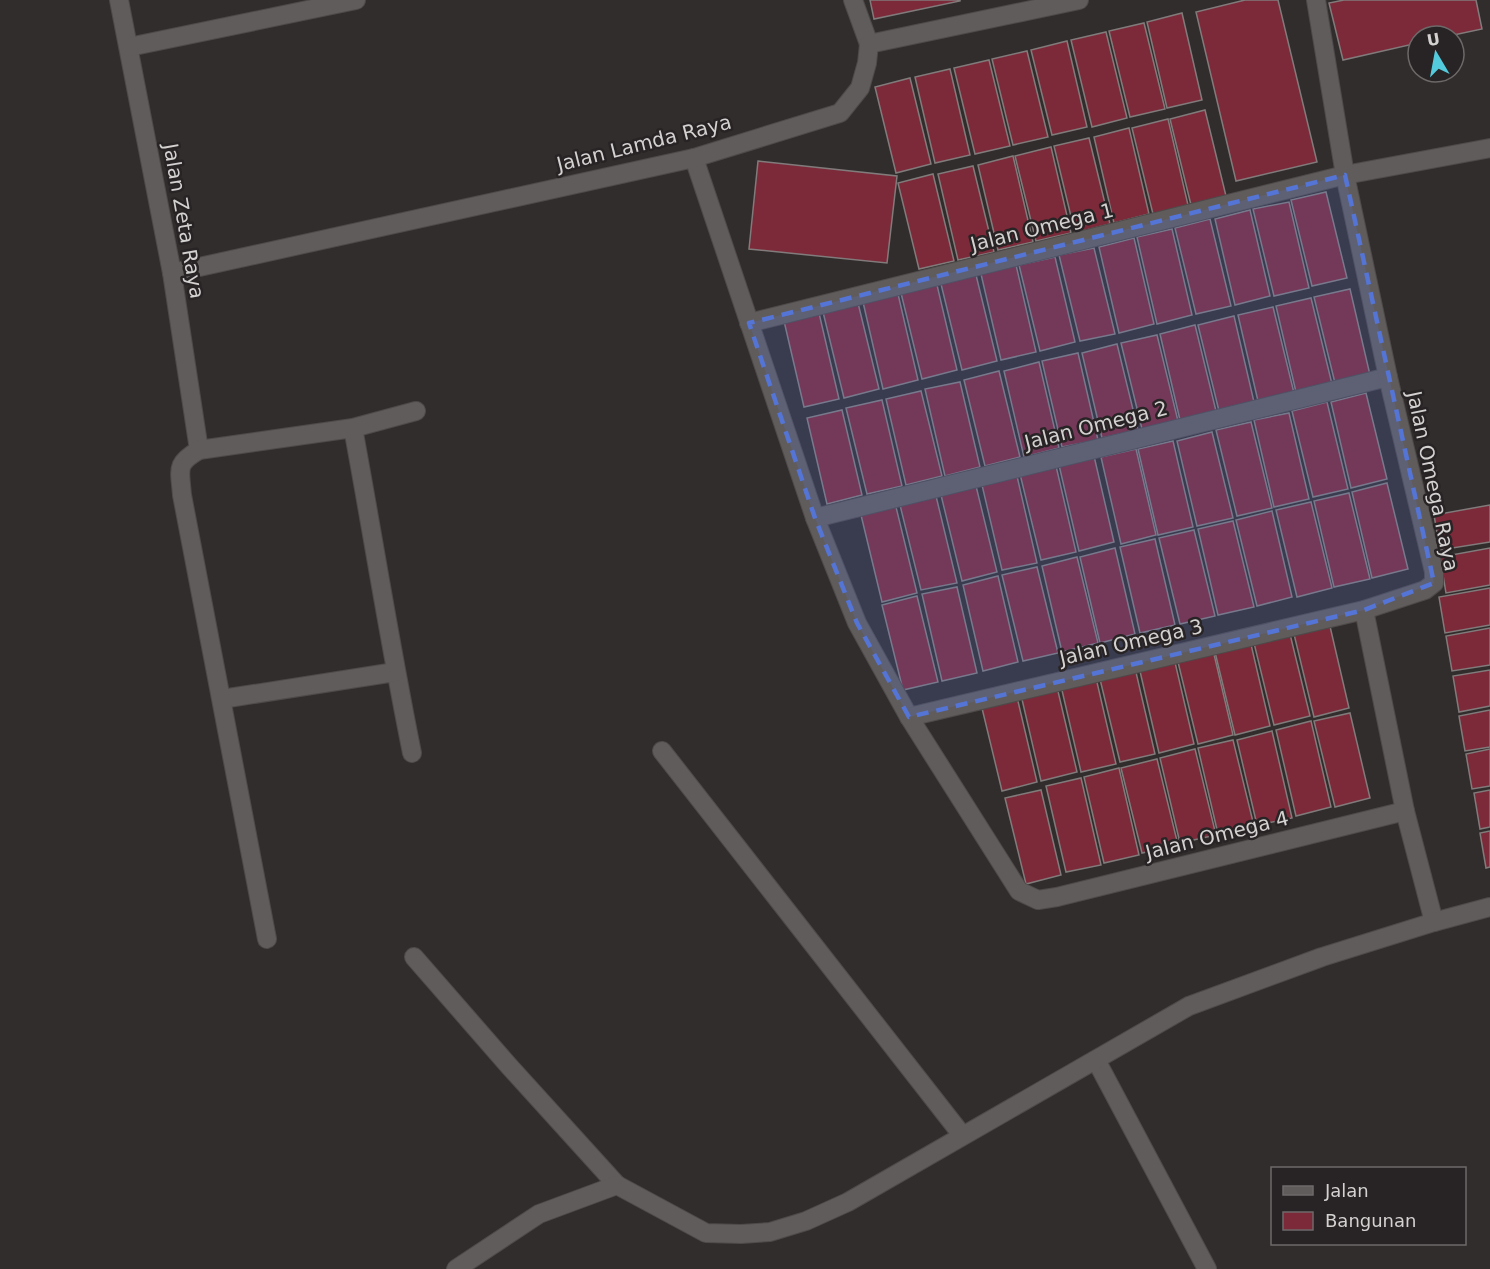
<svg xmlns="http://www.w3.org/2000/svg" width="1490" height="1269" viewBox="0 0 1490 1269" font-family="'DejaVu Sans',sans-serif">
  <style>
    .building { fill: #7c2a3a; stroke: #817b7b; stroke-width: 1.5 }
    .lines { fill: none; stroke-linecap: round; stroke-linejoin: round }
    .street-casing { stroke: #4e4a4a; stroke-width: 20 }
    .street { stroke: #615c5c; stroke-width: 18 }
    .marked { fill: #5475d6; fill-opacity: 0.2; stroke: #5475d6; stroke-width: 4.5; stroke-dasharray: 12 8; stroke-linejoin: round }
    .labels { text-anchor: middle; dominant-baseline: central; stroke-width: 5; stroke-linejoin: round; paint-order: stroke }
    .street-label { font-size: 20px; fill: #d4d1d1; stroke: #282324 }
  </style>
  <rect width="100%" height="100%" fill="#322d2d"/>
  <g class="building">
    <path d="M870,0H960V1L874,19Z"/>
    <path d="M1245,0H1278L1317,162L1236,181L1196,12Z"/>
    <path d="M1344,0H1476L1482,29L1449,36H1418V43L1343,60L1329,3Z"/>
    <path d="M1182,13L1202,100L1167,108L1147,22Z"/>
    <path d="M1144,23L1165,109L1130,117L1109,31Z"/>
    <path d="M1106,32L1127,118L1092,127L1071,40Z"/>
    <path d="M1067,41L1087,127L1052,135L1031,50Z"/>
    <path d="M1027,51L1048,137L1013,145L992,59Z"/>
    <path d="M989,60L1010,146L975,154L954,68Z"/>
    <path d="M950,69L970,155L935,163L915,77Z"/>
    <path d="M910,78L931,164L896,173L875,87Z"/>
    <path d="M1205,110L1226,196L1191,205L1170,119Z"/>
    <path d="M1168,119L1188,205L1153,214L1132,128Z"/>
    <path d="M1129,128L1149,214L1114,223L1094,137Z"/>
    <path d="M1089,138L1110,224L1075,233L1054,146Z"/>
    <path d="M1051,147L1071,233L1036,241L1015,156Z"/>
    <path d="M1013,156L1033,242L998,250L978,165Z"/>
    <path d="M758,161L897,176L887,263L749,249Z"/>
    <path d="M973,166L994,252L958,260L938,174Z"/>
    <path d="M933,174L954,261L919,269L898,183Z"/>
    <path d="M1326,192L1347,278L1312,286L1291,200Z"/>
    <path d="M1289,202L1309,288L1274,296L1253,209Z"/>
    <path d="M1250,210L1270,296L1235,305L1215,219Z"/>
    <path d="M1210,219L1231,306L1196,314L1175,228Z"/>
    <path d="M1172,229L1192,315L1157,324L1137,237Z"/>
    <path d="M1134,238L1154,324L1119,333L1099,247Z"/>
    <path d="M1094,248L1115,334L1080,341L1059,255Z"/>
    <path d="M1055,257L1075,342L1040,351L1019,265Z"/>
    <path d="M1016,265L1036,352L1001,360L981,274Z"/>
    <path d="M976,275L997,361L962,370L941,284Z"/>
    <path d="M937,285L957,370L922,379L901,293Z"/>
    <path d="M1350,289L1370,375L1335,383L1314,297Z"/>
    <path d="M898,294L918,380L883,389L863,302Z"/>
    <path d="M1311,298L1332,384L1296,392L1276,306Z"/>
    <path d="M858,303L879,389L844,398L823,312Z"/>
    <path d="M1273,307L1294,393L1258,401L1238,315Z"/>
    <path d="M819,313L839,399L804,407L784,321Z"/>
    <path d="M1234,316L1254,402L1219,411L1198,325Z"/>
    <path d="M1195,325L1216,411L1180,420L1160,334Z"/>
    <path d="M1157,335L1178,421L1142,429L1121,343Z"/>
    <path d="M1117,344L1138,430L1102,438L1082,353Z"/>
    <path d="M1078,353L1098,440L1062,447L1042,361Z"/>
    <path d="M1039,362L1059,448L1024,457L1004,371Z"/>
    <path d="M999,371L1020,457L985,466L964,380Z"/>
    <path d="M960,382L980,467L945,476L925,389Z"/>
    <path d="M921,391L942,476L906,485L886,399Z"/>
    <path d="M1366,393L1387,479L1351,488L1331,402Z"/>
    <path d="M882,400L902,486L867,494L846,408Z"/>
    <path d="M1327,402L1348,489L1313,497L1292,411Z"/>
    <path d="M842,410L862,495L827,504L807,418Z"/>
    <path d="M1289,413L1309,499L1274,507L1254,420Z"/>
    <path d="M1251,422L1272,508L1237,516L1216,430Z"/>
    <path d="M1212,432L1233,518L1197,526L1177,441Z"/>
    <path d="M1173,441L1193,527L1158,535L1138,449Z"/>
    <path d="M1136,449L1156,535L1121,544L1101,457Z"/>
    <path d="M1094,456L1114,542L1079,551L1059,465Z"/>
    <path d="M1056,466L1076,552L1041,560L1020,474Z"/>
    <path d="M1017,476L1037,563L1002,570L982,485Z"/>
    <path d="M1387,483L1408,569L1372,578L1352,492Z"/>
    <path d="M976,486L997,572L962,581L941,495Z"/>
    <path d="M1349,493L1370,579L1334,587L1314,501Z"/>
    <path d="M936,496L957,583L921,590L900,505Z"/>
    <path d="M1311,502L1332,588L1297,597L1276,510Z"/>
    <path d="M1490,505V542L1440,550L1434,515Z"/>
    <path d="M896,507L917,593L882,602L861,515Z"/>
    <path d="M1272,511L1292,597L1257,606L1236,520Z"/>
    <path d="M1233,521L1254,607L1218,615L1198,529Z"/>
    <path d="M1194,530L1215,616L1180,624L1159,538Z"/>
    <path d="M1155,539L1175,625L1140,633L1120,547Z"/>
    <path d="M1115,548L1135,634L1100,643L1080,557Z"/>
    <path d="M1490,548V585L1446,593L1440,557Z"/>
    <path d="M1077,557L1098,643L1062,652L1042,566Z"/>
    <path d="M1037,567L1058,653L1023,661L1002,575Z"/>
    <path d="M998,576L1018,662L983,671L963,585Z"/>
    <path d="M957,587L977,673L942,681L922,594Z"/>
    <path d="M1490,588V625L1445,633L1439,597Z"/>
    <path d="M917,596L938,682L903,690L882,605Z"/>
    <path d="M1329,622L1349,708L1314,717L1293,630Z"/>
    <path d="M1490,628V665L1452,671L1446,636Z"/>
    <path d="M1289,630L1310,716L1274,725L1253,639Z"/>
    <path d="M1250,640L1270,726L1235,735L1214,648Z"/>
    <path d="M1213,650L1233,735L1198,744L1177,658Z"/>
    <path d="M1174,658L1194,744L1159,753L1139,667Z"/>
    <path d="M1135,668L1155,754L1120,762L1099,675Z"/>
    <path d="M1490,670V706L1459,712L1453,676Z"/>
    <path d="M1096,678L1116,764L1081,772L1061,686Z"/>
    <path d="M1057,687L1077,772L1041,781L1021,695Z"/>
    <path d="M1017,697L1037,782L1002,791L981,704Z"/>
    <path d="M1490,710V747L1465,751L1459,716Z"/>
    <path d="M1350,713L1370,798L1335,807L1314,721Z"/>
    <path d="M1311,721L1331,807L1296,816L1276,730Z"/>
    <path d="M1272,731L1292,818L1257,825L1237,740Z"/>
    <path d="M1233,740L1254,826L1218,834L1198,748Z"/>
    <path d="M1195,749L1216,835L1180,843L1160,758Z"/>
    <path d="M1490,749V786L1472,789L1466,754Z"/>
    <path d="M1157,759L1178,845L1142,853L1121,768Z"/>
    <path d="M1119,768L1139,855L1104,863L1084,777Z"/>
    <path d="M1081,778L1101,865L1066,872L1046,786Z"/>
    <path d="M1041,790L1061,875L1026,884L1005,798Z"/>
    <path d="M1490,790V827L1480,829L1474,793Z"/>
    <path d="M1490,831V867L1486,868L1480,833Z"/>
  </g>
  <g class="lines">
    <defs>
      <g id="street">
        <path d="M119,0L172,273L199,450"/>
        <path d="M853,0L869,44"/>
        <path d="M129,47L356,0"/>
        <path d="M694,158L815,518L857,623L909,717L1019,891L1038,900L1057,897L1405,811"/>
        <path d="M172,273L694,158L840,113L860,88L867,63L869,44L1079,0"/>
        <path d="M749,323L1345,175L1490,148"/>
        <path d="M353,428C373,536 390,645 412,753"/>
        <path d="M815,518L1388,377"/>
        <path d="M1364,610L1405,811L1434,922"/>
        <path d="M222,699L395,672"/>
        <path d="M909,717L1364,610L1425,590L1434,583V572L1388,377L1345,175L1316,0"/>
        <path d="M662,751L962,1135"/>
        <path d="M267,939L182,495C180,469 175,464 199,450L353,428L416,411"/>
        <path d="M414,957L509,1066L617,1185"/>
        <path d="M1096,1060L1207,1269"/>
        <path d="M456,1269L539,1214L617,1185L706,1233L741,1234L770,1232L806,1221L848,1202L1189,1006L1322,957L1434,922L1490,907"/>
      </g>
    </defs>
    <use href="#street" class="street-casing"/>
    <use href="#street" class="street"/>
  </g>
  <path class="marked" d="M1345,175L1434,583L1364,610L909,717L857,623L815,518L749,323Z"/>
  <g class="labels">
    <g class="street-label">
      <text transform="translate(644 143) rotate(-14)">Jalan Lamda Raya</text>
      <text transform="translate(184 221) rotate(80)">Jalan Zeta Raya</text>
      <text transform="translate(1042 227) rotate(-14)">Jalan Omega 1</text>
      <text transform="translate(1096 425) rotate(-14)">Jalan Omega 2</text>
      <text transform="translate(1433 481) rotate(78)">Jalan Omega Raya</text>
      <text transform="translate(1131 642) rotate(-13)">Jalan Omega 3</text>
      <text transform="translate(1217 835) rotate(-14)">Jalan Omega 4</text>
    </g>
  </g>
  <rect x="1271" y="1167" width="195" height="78" fill="#282324" stroke="#6d6969" stroke-width="1.5"/>
  <rect x="1283" y="1186" width="30" height="9" fill="#615c5c" stroke="#6d6969" stroke-width="1.5"/>
  <text x="1325" y="1197" font-size="18" fill="#d4d1d1">Jalan</text>
  <rect x="1283" y="1212" width="30" height="18" fill="#7c2a3a" stroke="#6d6969" stroke-width="1.5"/>
  <text x="1325" y="1227" font-size="18" fill="#d4d1d1">Bangunan</text>
  <g transform="translate(1436 54) rotate(350)"><circle r="28" fill="#282324" stroke="#6d6969" stroke-width="1.5"/>
  <path d="M0-4.5L10 22L0 15L-10 22Z" fill="#54cadd"/>
  <text y="-9" font-size="16" font-weight="bold" text-anchor="middle" fill="#d4d1d1">U</text>
  </g>
</svg>
